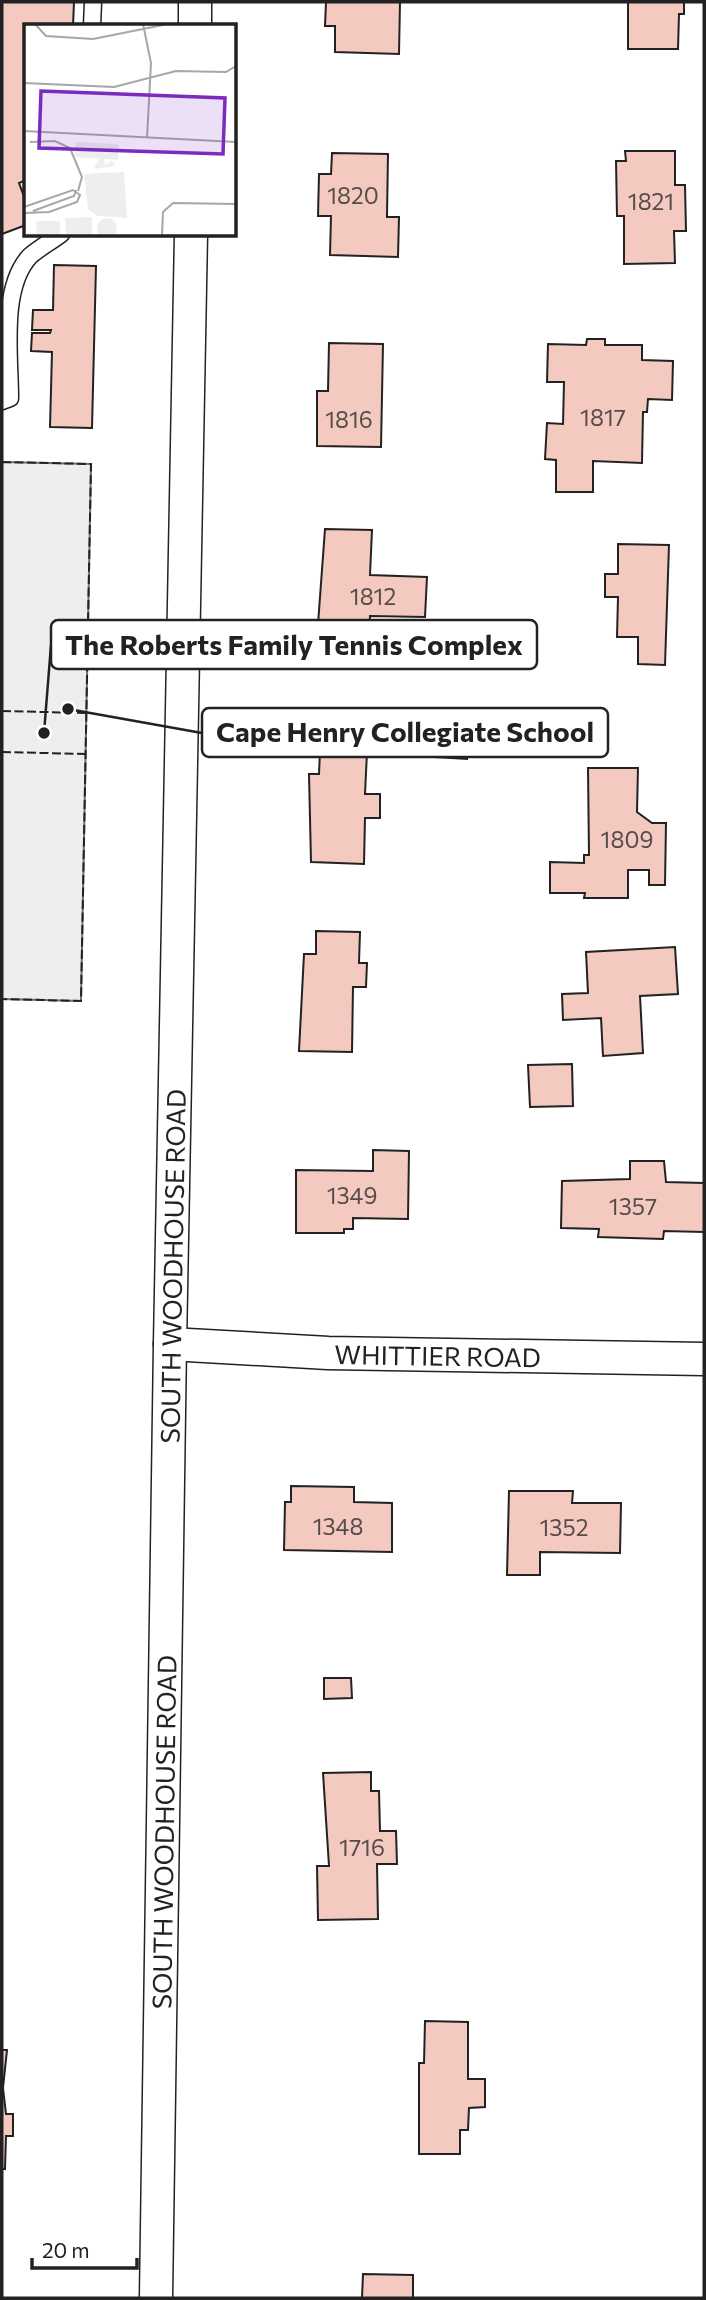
<svg xmlns="http://www.w3.org/2000/svg" width="706" height="2300" viewBox="0 0 706 2300" font-family="Commissioner,sans-serif">
  <style>
    .green { fill: #eee; stroke: #6f6f6f; stroke-width: 2 }
    .building { fill: #f3c9c0; stroke: #222; stroke-width: 2 }
    .lines { fill: none; stroke-linecap: round; stroke-linejoin: round }
    .lane-casing { stroke: #222; stroke-width: 19 }
    .street-casing { stroke: #222; stroke-width: 35 }
    .lane { stroke: #fff; stroke-width: 16 }
    .street { stroke: #fff; stroke-width: 32 }
    .fence { stroke: #222; stroke-width: 2; stroke-dasharray: 9 3.5; stroke-linecap: butt }
    .labels { text-anchor: middle; dominant-baseline: central; stroke-width: 5; stroke-linejoin: round; paint-order: stroke }
    .number-label { font-size: 23px; fill: #564c4a }
    .street-label { font-size: 26px; fill: #222; stroke: #fff }
    .inset-road { fill: none; stroke: #a7a7a7; stroke-width: 2 }
    .view { fill: #7b2cbf; fill-opacity: 0.15; stroke: #7b2cbf; stroke-width: 3.5 }
    .inset-edge { fill: none; stroke: #222; stroke-width: 3.5 }
    .leader { fill: none; stroke: #222; stroke-width: 2.5 }
    .callout-dot { fill: #222; stroke: #fff; stroke-width: 2.5 }
    .callout { fill: #fff; stroke: #222; stroke-width: 2.5 }
    .callout-label { font-size: 28px; text-anchor: middle; font-weight: bold; fill: #222 }
  </style>
  <rect width="100%" height="100%" fill="#fff"/>
  <path class="green" d="M2,462L91,464L81,1001L2,999Z"/>
  <g class="building">
    <path d="M2,2H74L73,26H26V180L19,183L26,202V225L2,234Z"/>
    <path d="M326,2H400L399,54L335,52V26H325Z"/>
    <path d="M628,2H684V14H679L678,49H628Z"/>
    <path d="M625,151H675V185H685L686,231H674L675,263L624,264V216H617L616,161H626Z"/>
    <path d="M332,153L388,154L387,217H399L398,257L330,255L331,216H318L319,174H331Z"/>
    <path d="M54,265L96,266L92,428L50,427L52,352L31,351L32,333H50L51,330H32L33,310H53Z"/>
    <path d="M587,339H605V345H642V360L673,361L672,400L648,399L647,412H643L642,463L593,461V492H556V460L545,459L547,423L563,424L564,382H547L548,344L586,345Z"/>
    <path d="M329,343L383,344L381,447L317,446V391H328Z"/>
    <path d="M325,529L372,530L370,575L427,577L425,617L370,616L368,667L315,665Z"/>
    <path d="M618,544L669,545L665,665L638,664V637H617L618,597H605V574H618Z"/>
    <path d="M437,725L468,727L467,759L435,757Z"/>
    <path d="M320,751L367,752L365,794H380V818H365L364,864L311,862L309,774H319Z"/>
    <path d="M588,768H638L637,812L652,823H666L665,885H649V870H628V898H584L585,893H550V862L584,863V855H589Z"/>
    <path d="M316,931L360,932L359,963H367L366,987H353L352,1052L299,1051L304,954H316Z"/>
    <path d="M675,947L678,994L640,996L643,1053L603,1056L601,1018L563,1020L562,994L588,993L586,952Z"/>
    <path d="M572,1064L573,1106L530,1107L528,1065Z"/>
    <path d="M373,1150L409,1151L408,1219L353,1218V1229H344V1233H296V1170L373,1171Z"/>
    <path d="M630,1161H664L666,1182L704,1183V1232L664,1231L663,1239L598,1237L599,1229L561,1228L562,1181L630,1179Z"/>
    <path d="M291,1486L354,1487V1502L392,1503V1552L284,1550L285,1502H291Z"/>
    <path d="M509,1491H573L572,1503H621L620,1553L540,1552V1575H507Z"/>
    <path d="M324,1678H351L352,1698L324,1699Z"/>
    <path d="M371,1772V1791H379L380,1831H396L397,1864H377L378,1919L318,1920L317,1866H329L323,1773Z"/>
    <path d="M425,2021L468,2022V2079H485V2107L469,2108L468,2130H460V2154H419V2063H424Z"/>
    <path d="M2,2050H7L3,2088L6,2114H13V2136H6L5,2169H2Z"/>
    <path d="M363,2274L413,2275V2298H362Z"/>
  </g>
  <g class="lines">
    <defs>
      <g id="lane">
        <path d="M92,26L93,2"/>
        <path d="M2,401L10,398C10,356 0,288 30,256C39,248 52,241 61,234"/>
      </g>
      <g id="street">
        <path d="M195,26V2"/>
        <path id="s1" d="M170,1344L328,1353L704,1359"/>
        <path id="s2" d="M156,2298L170,1344L191,234"/>
      </g>
    </defs>
    <use href="#lane" class="lane-casing"/>
    <use href="#street" class="street-casing"/>
    <use href="#lane" class="lane"/>
    <use href="#street" class="street"/>
    <g class="fence">
      <path d="M2,462L91,464L81,1001L2,999"/>
      <path d="M2,711L87,713"/>
      <path d="M2,752L86,754"/>
    </g>
  </g>
  <g class="labels">
    <g class="number-label">
      <text x="353" y="195">1820</text>
      <text x="651" y="201">1821</text>
      <text x="603" y="417">1817</text>
      <text x="349" y="419">1816</text>
      <text x="373" y="596">1812</text>
      <text x="627" y="839">1809</text>
      <text x="352" y="1195">1349</text>
      <text x="633" y="1206">1357</text>
      <text x="338" y="1526">1348</text>
      <text x="564" y="1527">1352</text>
      <text x="362" y="1847">1716</text>
    </g>
    <g class="street-label">
      <text stroke="none"><textPath href="#s2" startOffset="1032">SOUTH WOODHOUSE ROAD</textPath></text>
      <text stroke="none"><textPath href="#s1" startOffset="268">WHITTIER ROAD</textPath></text>
      <text stroke="none"><textPath href="#s2" startOffset="466">SOUTH WOODHOUSE ROAD</textPath></text>
    </g>
  </g>
  <g transform="translate(24 24)">
    <rect width="212" height="212" fill="#fff"/>
    <path d="M52,118L95,120L94,136L80,135L81,141L88,137L91,142L70,145L75,135L51,133ZM100,148L103,194L74,192L64,185L60,150ZM68,193V211H42L41,194ZM73 204a10 10 0 1 1 20 0a10 10 0 1 1-20 0ZM12,197H36V211H13Z" fill="#eee"/>
    <path class="inset-road" d="M11,0L22,12L69,15L144,0M119,0L127,39L123,114M0,59L90,63L152,47L202,48L212,42M0,107L212,118M6,118L31,117L46,124L58,153L54,167M0,183L49,166L56,171L53,178L25,188L0,189M9,187L50,172L52,166M138,211L139,188L149,179L212,180"/>
    <path class="view" d="M17,67L201,74L199,130L15,124Z"/>
    <rect width="212" height="212" class="inset-edge"/>
  </g>
  <path class="leader" d="M44 733L51 645M68 709L202 733"/>
  <g class="callout-dot">
    <circle cx="44" cy="733" r="7"/>
    <circle cx="68" cy="709" r="7"/>
  </g>
  <g class="callout">
    <rect x="51" y="620" width="486" height="49" rx="7"/>
    <rect x="202" y="708" width="406" height="49" rx="7"/>
  </g>
  <g class="callout-label">
    <text x="294" y="655">The Roberts Family Tennis Complex</text>
    <text x="405" y="742">Cape Henry Collegiate School</text>
  </g>
  <rect width="706" height="2300" fill="none" stroke="#222222" stroke-width="7"/>
  <path d="M32 2258v10h105v-10" fill="none" stroke="#222222" stroke-width="3.5"/>
  <text x="42" y="2258" font-size="21" fill="#222222" stroke="#ffffff" stroke-width="5" paint-order="stroke">20 m</text>
</svg>
